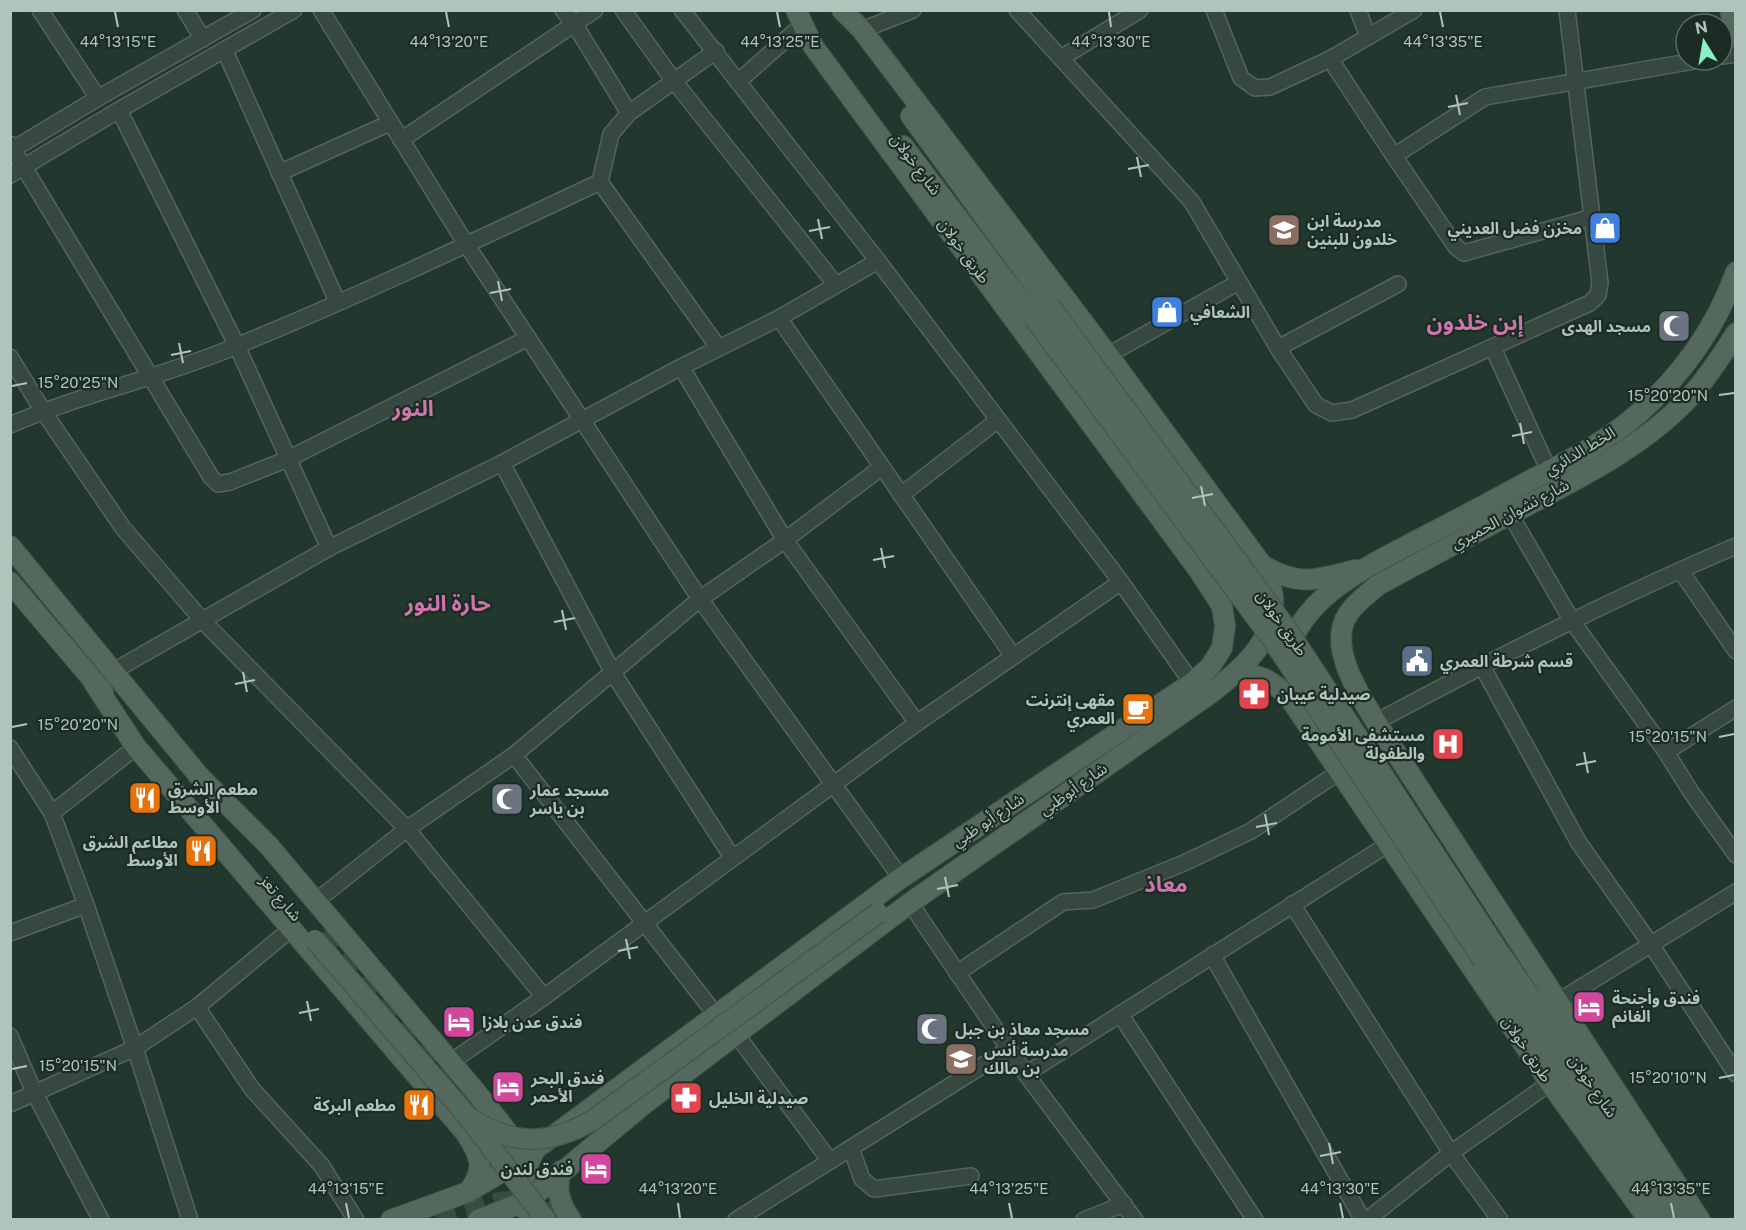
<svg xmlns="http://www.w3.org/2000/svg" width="1746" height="1230" viewBox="0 0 1746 1230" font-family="'Public Sans','Noto Sans Arabic',sans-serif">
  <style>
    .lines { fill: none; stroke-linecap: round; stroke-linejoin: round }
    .major-tunnel { stroke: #374c42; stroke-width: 20; stroke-dasharray: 20 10; stroke-linecap: butt }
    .minor-casing { stroke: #53655d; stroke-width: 18 }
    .major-casing { stroke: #42544b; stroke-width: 22 }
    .minor { stroke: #36483f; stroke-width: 15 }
    .major { stroke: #54685e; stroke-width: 20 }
    .major-bridge-casing { stroke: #42544b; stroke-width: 22; stroke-linecap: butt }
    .major-bridge { stroke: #54685e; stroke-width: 20 }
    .ticks { fill: none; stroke: #b0c4bb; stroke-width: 2 }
    .labels { text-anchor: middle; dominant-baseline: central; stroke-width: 4.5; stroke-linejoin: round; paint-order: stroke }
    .street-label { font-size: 16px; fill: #b0c4bb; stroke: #1b2c24 }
    .poi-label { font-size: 16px; font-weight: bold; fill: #b0c4bb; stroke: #1b2c24; text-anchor: start }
    .district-label { font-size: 22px; font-weight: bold; fill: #d174ae; stroke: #1b2c24 }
    .ticks-label { font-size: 15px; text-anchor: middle; fill: #b0c4bb; stroke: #1b2c24; stroke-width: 4.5; stroke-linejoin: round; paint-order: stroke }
  </style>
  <rect width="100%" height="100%" fill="#22372d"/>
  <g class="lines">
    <g class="major-tunnel">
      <path d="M326,930L493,1132"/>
      <path d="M529,1179L560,1220"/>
      <path d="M437,1220L498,1202L525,1200"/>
    </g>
    <defs>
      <g id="minor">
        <path d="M40,10L98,98"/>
        <path d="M185,10L203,39"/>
        <path d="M321,10L466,244L700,599L901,878"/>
        <path d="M563,10L575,25L629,113"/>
        <path d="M623,10L674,81L836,285"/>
        <path d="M682,10L878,261L1121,582L1192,683"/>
        <path d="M1017,10L1192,202L1278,348L1316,405L1332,413L1352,410L1590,303L1598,295L1600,283L1567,10"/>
        <path d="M1214,10L1241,78L1255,88L1270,87L1330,59L1414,10"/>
        <path d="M1358,10L1368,37"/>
        <path d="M862,30L913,10"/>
        <path d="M225,51L337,301"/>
        <path d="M1722,56L1736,54"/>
        <path d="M1061,58L1140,10"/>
        <path d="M1330,59L1394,156L1456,247L1464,253L1593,217"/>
        <path d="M739,81L802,25"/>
        <path d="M119,110L237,346L329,548"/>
        <path d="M401,140L595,10"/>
        <path d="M10,144L211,477L218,484L230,482L288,459L528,338"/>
        <path d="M10,151L98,98L253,10"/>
        <path d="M1394,156L1485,97L1700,60"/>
        <path d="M279,173L390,123"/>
        <path d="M10,175L119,110L294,10"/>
        <path d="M600,182L718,347"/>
        <path d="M779,318L1013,656"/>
        <path d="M1278,348L1398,284"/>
        <path d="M1493,348L1549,471"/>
        <path d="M1108,355L1239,282"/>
        <path d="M10,357L43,411L123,528L202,620L407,829L544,997"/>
        <path d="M681,367L785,540L917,723"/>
        <path d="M10,425C84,393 164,377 239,345C361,295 481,238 600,182L611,134L629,113L716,51"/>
        <path d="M502,463L613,673L732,857"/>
        <path d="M901,495L998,420"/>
        <path d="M1510,514L1572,621L1666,752L1691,792L1736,855"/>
        <path d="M1680,570L1736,651"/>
        <path d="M1482,666L1579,843L1652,946L1736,1074"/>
        <path d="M112,672L329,548L502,463L681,367L779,318L878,261"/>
        <path d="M1376,722C1494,659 1613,598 1736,546"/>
        <path d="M10,748L52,813L86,905L135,1048L190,1220"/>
        <path d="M1666,752L1736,708"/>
        <path d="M514,755L716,1015"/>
        <path d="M52,813L136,747"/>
        <path d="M316,901L407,829L514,755L700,599L785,540L882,467"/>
        <path d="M910,903L1026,1074L1387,845"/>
        <path d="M1292,904L1451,1153L1550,1083"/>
        <path d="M10,933L86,905"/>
        <path d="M1212,955L1363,1220"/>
        <path d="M957,973L1063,902L1093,900L1184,863L1251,831L1339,772"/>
        <path d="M1559,1001L1736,892"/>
        <path d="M197,1007L252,1089L322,1166L356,1220"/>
        <path d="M1120,1014L1255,1220"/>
        <path d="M736,1034L830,1161"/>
        <path d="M10,1036L34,1092L101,1220"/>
        <path d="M451,1062L544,997L917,723L1121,582"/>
        <path d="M1026,1074L1135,1220"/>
        <path d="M10,1104L135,1048L197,1007L292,928"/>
        <path d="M851,1148L862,1179L874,1189L971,1176"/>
        <path d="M736,1220L1009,1049"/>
        <path d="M1084,1220L1124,1204"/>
        <path d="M1367,1220L1451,1153L1500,1220"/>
      </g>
      <g id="major">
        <path d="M1730,10L1736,35"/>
        <path d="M911,116L1049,305"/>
        <path d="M903,146L1034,318"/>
        <path d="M10,546L204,782"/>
        <path d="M1262,565C1300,587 1314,580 1355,570"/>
        <path d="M10,582L103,692"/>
        <path d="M1288,653C1293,630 1311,608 1328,594C1353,573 1382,559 1410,544C1451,523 1491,502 1531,480C1568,461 1608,441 1639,413C1683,374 1716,327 1736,272"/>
        <path d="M1234,674C1261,674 1270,679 1289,697L1550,1083L1649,1220"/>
        <path d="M94,683L136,747L465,1132C480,1155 487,1169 468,1192"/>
        <path d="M197,774L269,846L476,1092L506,1130L514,1146"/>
        <path d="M1498,951L1685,1215"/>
        <path d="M1483,960L1665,1220"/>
        <path d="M561,1171C555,1190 560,1204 571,1220"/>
        <path d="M391,1220L468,1192L518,1162L901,878L1192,683L1210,667L1222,648L1225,626L1222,606L1200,572L813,46L796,10"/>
        <path d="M478,1220L524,1202L537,1193L644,1104L910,903L1211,693C1244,667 1283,635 1271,586C1269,579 1265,572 1262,565L1108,355L862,30L842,10"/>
        <path d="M531,1220C519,1196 522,1172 535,1150"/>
        <path d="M1700,1220L1376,722C1359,694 1327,646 1348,614C1356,602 1368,594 1378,585C1423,561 1467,537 1511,514C1573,481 1639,450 1687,400C1706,380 1721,357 1736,333"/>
      </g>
    </defs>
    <use href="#minor" class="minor-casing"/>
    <use href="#major" class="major-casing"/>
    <use href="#minor" class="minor"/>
    <use href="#major" class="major"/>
    <defs>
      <g id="major-bridge">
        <path d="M1049,305L1287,629L1498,951"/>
        <path d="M1034,318L1272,639L1483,960"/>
        <path d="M315,940L468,1117L546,1220"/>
        <path d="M468,1117C511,1146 549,1146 593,1120L878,913"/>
      </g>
    </defs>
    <use href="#major-bridge" class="major-bridge-casing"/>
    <use href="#major-bridge" class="major-bridge"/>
  </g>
  <path class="ticks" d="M115,12L118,27M446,12L449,27M777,12L780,27M1109,12L1111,27M1440,12L1443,27M1456,95L1460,115M1448,107L1468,103M1137,157L1141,177M1128,169L1149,165M818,219L822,239M809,231L830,227M498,281L502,301M490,293L511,289M179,343L183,363M171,355L191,351M12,386L27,383M1719,395L1734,393M1520,423L1524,444M1512,436L1532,432M1201,486L1205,506M1192,498L1213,494M881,548L885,568M873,560L894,556M562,610L566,630M554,622L575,618M243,672L247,692M235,684L255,680M12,727L27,724M1719,737L1734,734M1584,752L1588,773M1576,765L1596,761M1265,814L1269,835M1256,827L1277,823M945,877L949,897M937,889L958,885M626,939L630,959M618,951L638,947M307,1001L311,1021M299,1013L319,1009M12,1069L27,1066M1719,1078L1734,1075M1329,1143L1333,1164M1320,1156L1341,1152M346,1203L349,1218M678,1203L680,1218M1009,1203L1012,1218M1340,1203L1343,1218M1671,1203L1674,1218"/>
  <defs>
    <symbol id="shop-square" viewBox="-11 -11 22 22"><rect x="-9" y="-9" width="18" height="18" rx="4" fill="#3f7fe0" stroke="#1b2c24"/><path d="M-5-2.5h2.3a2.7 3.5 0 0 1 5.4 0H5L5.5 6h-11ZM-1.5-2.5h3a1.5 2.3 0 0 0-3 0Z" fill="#fff"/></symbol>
    <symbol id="school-square" viewBox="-11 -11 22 22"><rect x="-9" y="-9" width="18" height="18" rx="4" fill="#8d6e63" stroke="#1b2c24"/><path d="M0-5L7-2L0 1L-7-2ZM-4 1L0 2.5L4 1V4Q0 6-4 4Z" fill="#fff"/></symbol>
    <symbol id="mosque-square" viewBox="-11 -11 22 22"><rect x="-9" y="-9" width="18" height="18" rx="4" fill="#6b7280" stroke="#1b2c24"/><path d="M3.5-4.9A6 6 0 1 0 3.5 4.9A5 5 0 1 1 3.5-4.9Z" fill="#fff"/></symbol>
    <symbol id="civic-square" viewBox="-11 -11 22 22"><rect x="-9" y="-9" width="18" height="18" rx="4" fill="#5c6f8a" stroke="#1b2c24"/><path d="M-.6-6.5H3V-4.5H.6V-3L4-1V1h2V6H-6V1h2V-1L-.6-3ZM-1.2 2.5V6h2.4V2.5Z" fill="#fff"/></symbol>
    <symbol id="pharmacy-square" viewBox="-11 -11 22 22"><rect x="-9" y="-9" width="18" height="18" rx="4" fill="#e0444e" stroke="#1b2c24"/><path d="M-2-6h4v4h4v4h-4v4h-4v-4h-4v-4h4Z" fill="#fff"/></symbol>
    <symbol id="cafe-square" viewBox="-11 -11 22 22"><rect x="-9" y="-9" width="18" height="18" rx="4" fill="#e8710a" stroke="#1b2c24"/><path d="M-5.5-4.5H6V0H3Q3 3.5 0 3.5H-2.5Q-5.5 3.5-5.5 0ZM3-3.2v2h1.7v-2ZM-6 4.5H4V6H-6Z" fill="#fff"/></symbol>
    <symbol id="hospital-square" viewBox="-11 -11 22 22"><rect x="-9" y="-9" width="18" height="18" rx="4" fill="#e0444e" stroke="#1b2c24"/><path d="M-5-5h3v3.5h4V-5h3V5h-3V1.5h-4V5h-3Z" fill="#fff"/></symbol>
    <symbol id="restaurant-square" viewBox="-11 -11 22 22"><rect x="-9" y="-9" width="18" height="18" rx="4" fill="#e8710a" stroke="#1b2c24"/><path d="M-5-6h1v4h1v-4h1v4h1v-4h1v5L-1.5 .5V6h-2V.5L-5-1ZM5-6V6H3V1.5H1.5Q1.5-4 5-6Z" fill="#fff"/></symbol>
    <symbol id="hotel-square" viewBox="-11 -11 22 22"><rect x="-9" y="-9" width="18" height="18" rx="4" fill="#d1479c" stroke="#1b2c24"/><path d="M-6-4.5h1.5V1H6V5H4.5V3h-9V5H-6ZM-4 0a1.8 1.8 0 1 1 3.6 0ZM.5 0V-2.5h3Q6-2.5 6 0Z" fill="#fff"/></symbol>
  </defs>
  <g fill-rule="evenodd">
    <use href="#shop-square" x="1586" y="209" width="38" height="38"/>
    <use href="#school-square" x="1265" y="211" width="38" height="38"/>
    <use href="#shop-square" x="1148" y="293" width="38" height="38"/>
    <use href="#mosque-square" x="1655" y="307" width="38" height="38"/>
    <use href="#civic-square" x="1398" y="642" width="38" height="38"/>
    <use href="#pharmacy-square" x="1235" y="675" width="38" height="38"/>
    <use href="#cafe-square" x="1119" y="690" width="38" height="38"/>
    <use href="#hospital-square" x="1429" y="725" width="38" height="38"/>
    <use href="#restaurant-square" x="126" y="779" width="38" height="38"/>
    <use href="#mosque-square" x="488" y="780" width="38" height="38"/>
    <use href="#restaurant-square" x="182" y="832" width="38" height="38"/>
    <use href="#hotel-square" x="1570" y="988" width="38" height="38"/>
    <use href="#hotel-square" x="440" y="1003" width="38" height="38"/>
    <use href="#mosque-square" x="913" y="1010" width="38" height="38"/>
    <use href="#school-square" x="942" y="1040" width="38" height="38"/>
    <use href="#hotel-square" x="489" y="1068" width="38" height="38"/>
    <use href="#pharmacy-square" x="667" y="1079" width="38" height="38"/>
    <use href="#restaurant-square" x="400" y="1086" width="38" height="38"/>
    <use href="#hotel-square" x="577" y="1150" width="38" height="38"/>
  </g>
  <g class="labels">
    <g class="street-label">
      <text transform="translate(916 164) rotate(53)">شارع خولان</text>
      <text transform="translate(964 251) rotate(54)">طريق خولان</text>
      <text transform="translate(1580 451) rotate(-31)">الخط الدائري</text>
      <text transform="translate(1510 514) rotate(-28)">شارع نشوان الحميري</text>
      <text transform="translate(1282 623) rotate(55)">طريق خولان</text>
      <text transform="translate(1073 789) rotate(-35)">شارع أبوظبي</text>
      <text transform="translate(988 820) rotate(-34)">شارع أبو ظبي</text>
      <text transform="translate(281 898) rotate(50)">شارع تعز</text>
      <text transform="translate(1527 1049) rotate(56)">طريق خولان</text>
      <text transform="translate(1593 1086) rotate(55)">شارع خولان</text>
    </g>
    <g class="poi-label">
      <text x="1307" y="221">مدرسة ابن<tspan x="1307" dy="18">خلدون للبنين</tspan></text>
      <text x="1582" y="228" text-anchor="end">مخزن فضل العديني</text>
      <text x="1190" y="312">الشعافي</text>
      <text x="1651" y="326" text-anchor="end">مسجد الهدى</text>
      <text x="1440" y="661">قسم شرطة العمري</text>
      <text x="1277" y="694">صيدلية عيبان</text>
      <text x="1115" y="700" text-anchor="end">مقهى إنترنت<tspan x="1115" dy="18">العمري</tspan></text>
      <text x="1425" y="735" text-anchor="end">مستشفى الأمومة<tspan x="1425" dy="18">والطفولة</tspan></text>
      <text x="168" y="789">مطعم الشرق<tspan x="168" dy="18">الأوسط</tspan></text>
      <text x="530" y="790">مسجد عمار<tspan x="530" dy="18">بن ياسر</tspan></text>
      <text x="178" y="842" text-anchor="end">مطاعم الشرق<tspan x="178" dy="18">الأوسط</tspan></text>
      <text x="1612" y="998">فندق وأجنحة<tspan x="1612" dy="18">الغانم</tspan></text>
      <text x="482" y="1022">فندق عدن بلازا</text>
      <text x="955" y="1029">مسجد معاذ بن جبل</text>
      <text x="984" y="1050">مدرسة أنس<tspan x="984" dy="18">بن مالك</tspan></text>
      <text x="531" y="1078">فندق البحر<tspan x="531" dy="18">الأحمر</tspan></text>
      <text x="709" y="1098">صيدلية الخليل</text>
      <text x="396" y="1105" text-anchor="end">مطعم البركة</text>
      <text x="573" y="1169" text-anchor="end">فندق لندن</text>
    </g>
    <g class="district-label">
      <text x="1475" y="322">إبن خلدون</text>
      <text x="413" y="408">النور</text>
      <text x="448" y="603">حارة النور</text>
      <text x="1166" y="884">معاذ</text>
    </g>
  </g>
  <g class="ticks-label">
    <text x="118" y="47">44°13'15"E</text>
    <text x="449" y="47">44°13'20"E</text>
    <text x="780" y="47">44°13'25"E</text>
    <text x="1111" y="47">44°13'30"E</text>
    <text x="1443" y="47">44°13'35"E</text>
    <text x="78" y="388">15°20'25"N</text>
    <text x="1668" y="401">15°20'20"N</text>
    <text x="78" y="730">15°20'20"N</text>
    <text x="1668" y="742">15°20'15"N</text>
    <text x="78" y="1071">15°20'15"N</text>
    <text x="1668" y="1083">15°20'10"N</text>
    <text x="346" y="1194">44°13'15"E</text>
    <text x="678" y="1194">44°13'20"E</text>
    <text x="1009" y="1194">44°13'25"E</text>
    <text x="1340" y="1194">44°13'30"E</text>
    <text x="1671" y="1194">44°13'35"E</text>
  </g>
  <rect width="1746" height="1230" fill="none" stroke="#b0c4bb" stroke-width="24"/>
  <g transform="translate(1704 42) rotate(349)"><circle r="28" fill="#1b2c24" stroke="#576960" stroke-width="1.5"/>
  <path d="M0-4.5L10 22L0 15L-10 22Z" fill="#89f0c2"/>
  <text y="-9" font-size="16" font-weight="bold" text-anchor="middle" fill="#b0c4bb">N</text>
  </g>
</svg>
